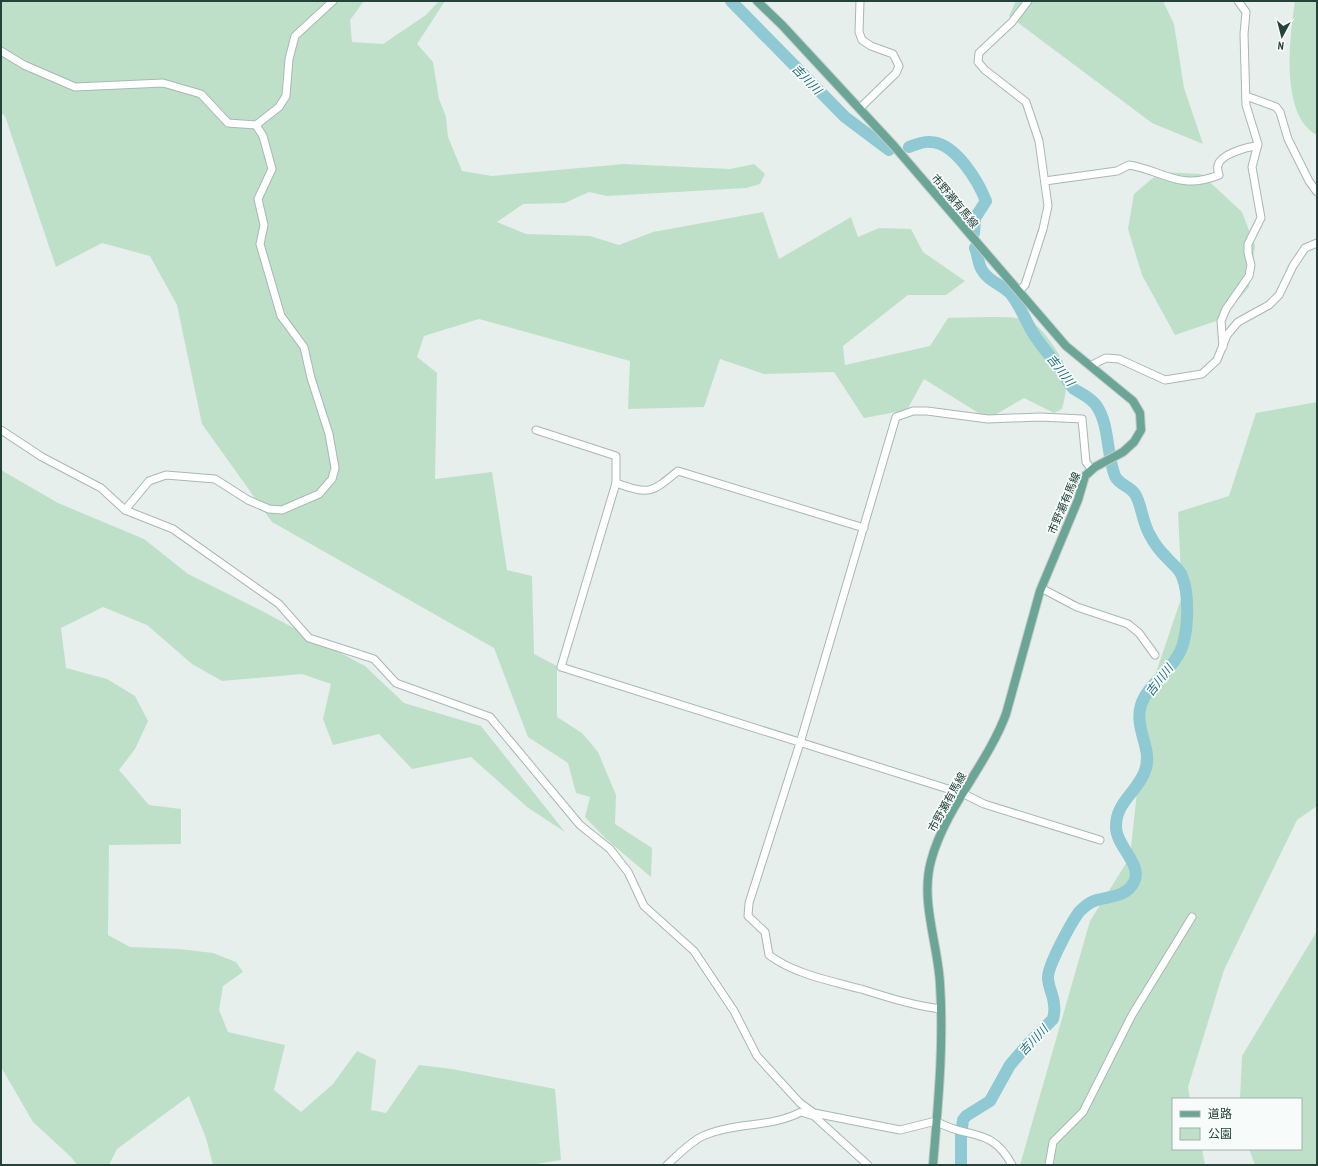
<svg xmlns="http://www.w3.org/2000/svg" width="1318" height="1166" viewBox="0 0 1318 1166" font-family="'PT Sans Narrow','Noto Sans JP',sans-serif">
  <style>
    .green { fill: #bfe0c8 }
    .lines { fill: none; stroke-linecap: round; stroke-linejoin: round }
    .river { stroke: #8ec9d4; stroke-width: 12 }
    .minor-casing { stroke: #a8b8b2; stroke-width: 9 }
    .major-casing { stroke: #c2cac8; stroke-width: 10 }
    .minor { stroke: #fff; stroke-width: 7 }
    .major { stroke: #6aa596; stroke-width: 8 }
    .labels { text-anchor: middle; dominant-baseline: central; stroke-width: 3.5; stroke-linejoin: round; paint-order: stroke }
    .street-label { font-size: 11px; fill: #24423a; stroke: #f7fbf9 }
    .water-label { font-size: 12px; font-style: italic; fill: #1c6f80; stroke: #f7fbf9 }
  </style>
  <rect width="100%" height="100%" fill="#e6efeb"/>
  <g class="green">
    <path d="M1,1H364L350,20L352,42L383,44L426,15L439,1H445L417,44L433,62L439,99L446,117L448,137L462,171L492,176L624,164L730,169L754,164L765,174L760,184L746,188L607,196L589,192L565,203L523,204L497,222L526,234L590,236L619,245L653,232L763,212L779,259L851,217L858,237L879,228L911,229L923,252L965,281L946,295H908L843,346L845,365L930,346L948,318C968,318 1011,315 1028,320C1042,325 1066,361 1067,375C1067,386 1065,398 1062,409L1054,413L1024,398L988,419L924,379L907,410L864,418L834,372L764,374L720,359L704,407L628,409L630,361L479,319L424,336L417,357L437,373L435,479L492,472L507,570L532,576L534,654L557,666V717L582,733L598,752L616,795L615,824L652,848L651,877L606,839L585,817L590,797L576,793L568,763L528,737L494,648L272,522L202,424L177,305L150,256L102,243L56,267L5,116L1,113Z"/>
    <path d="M1016,1H1163L1174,24L1184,88L1203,144L1152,123L1009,16Z"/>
    <path d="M1295,1H1317V135C1279,116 1290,35 1295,1Z"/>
    <path d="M1160,172L1201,174L1242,212L1255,246L1249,287L1222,319L1175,335L1142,275L1128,229L1134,194Z"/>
    <path d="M1317,402V806L1297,820L1224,970L1188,1087L1190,1099H1173V1149H1202L1205,1165H1020L1090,921L1130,857L1147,699L1182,596L1178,512L1229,496L1256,413Z"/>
    <path d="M1,470L58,503L144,539L188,574L262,611L365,666L404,703L481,726L565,832L527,807L471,757L412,769L379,734L333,745L323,719L331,684L302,674L222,681L192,664L147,625L103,607L61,628L66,668L107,679L135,696L148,721L135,749L119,770L149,805L181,809V844L109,845L108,935L130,947L179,949L213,953L236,962L243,972L223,986L219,1010L228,1032L285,1045L274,1090L301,1112L333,1084L357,1051L376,1060L371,1110L386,1113L419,1065L452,1069L555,1089L561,1160L531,1165H213L206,1138L189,1096L117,1149L109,1165H77L71,1157L33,1122L1,1067Z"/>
    <path d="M1317,931V1165H1255L1249,1149H1301V1099H1240L1242,1056Z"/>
  </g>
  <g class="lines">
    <g class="river">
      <path d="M731,1L845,117L889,150"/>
      <path d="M909,147C915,145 924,141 930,142C955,142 978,181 986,201L975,218L974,233"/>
      <path d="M961,1165V1135L963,1120L966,1116L990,1101L1010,1065L1028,1044L1053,1019C1054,1015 1055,1010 1054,1005C1054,996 1048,987 1048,978C1047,967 1071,923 1079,912C1083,908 1088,903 1094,901C1108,896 1126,898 1134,882C1143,865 1117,847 1116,828C1115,801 1139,792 1146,768C1152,749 1134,728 1141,705C1147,686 1167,674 1177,657C1189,640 1190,596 1182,576C1179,568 1173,565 1168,559C1162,553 1155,545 1151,537C1142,523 1142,505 1135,494C1130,486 1119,485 1115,476C1106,453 1110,425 1096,405C1090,397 1082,394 1074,389C1069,384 1065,376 1061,370C1052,358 1041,346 1033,333C1025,320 1020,305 1010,293C1001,284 988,281 982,270C978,264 978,255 975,248"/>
    </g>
    <defs>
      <g id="minor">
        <path d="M860,1L859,32L862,40L871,46L893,54L899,66L896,73L860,108"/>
        <path d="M1,51L24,65L75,87L163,83L201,94L228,123L256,125L279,107L286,96L289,59L295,36L333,1"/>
        <path d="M1246,96L1276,107L1280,112L1288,139L1309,181L1317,192"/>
        <path d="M1045,181L1117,171L1129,165C1165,171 1179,191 1219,175C1218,172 1217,168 1218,165C1221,154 1247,147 1257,146"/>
        <path d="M1019,291L1025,285L1043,229L1048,206L1039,141L1026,102L985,70L978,62L979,53L1012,22L1028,1"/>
        <path d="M1223,347L1221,321L1226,309L1249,276L1251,265L1248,253V244L1261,218L1252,167L1258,144L1246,105L1244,34L1246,12L1238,1"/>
        <path d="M1090,366L1106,358L1119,359L1165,380L1202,374L1217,360L1227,335L1238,322L1269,305L1279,295L1293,266L1305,248L1317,243"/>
        <path d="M1,430L42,457L101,488L125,510L173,529L279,604L309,638L374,659L396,683L490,717L580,825L610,849L628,872L644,906L694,951L734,1011L757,1056L800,1103L814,1113L900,1130L936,1121C966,1140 991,1125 1012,1165"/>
        <path d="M536,430L616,456V483L561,667L964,794L984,804L1100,840"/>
        <path d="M616,483C650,495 651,493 678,471L864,528"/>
        <path d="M125,510L149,481L166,475L215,479L248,500L269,509L282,510L319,494L332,479L335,468L329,434L311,378L304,347L281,316L260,244L264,225L258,199L272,169L263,136L256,125"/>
        <path d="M1041,588L1077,607L1128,624L1139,633L1155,655"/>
        <path d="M941,1009C914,1006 887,997 861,989C831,981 794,974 769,955L765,932L748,916L749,903L800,743L896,417L913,411H927L988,419L1040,417L1082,419L1086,462L1092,470"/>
        <path d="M814,1114V1116L868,1165"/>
        <path d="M667,1165C678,1155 690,1142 703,1136C734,1122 770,1128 801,1112L814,1116"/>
        <path d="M1049,1165L1053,1142L1083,1112L1132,1015L1192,917"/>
      </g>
      <path id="major" d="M757,1L782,25L894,146L1066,346L1133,401L1140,413L1141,430L1134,442L1123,452L1095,467L1085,476L1078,500L1040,591L1006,714C987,765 945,808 931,861C920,901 938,944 940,984C944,1045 938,1104 933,1165"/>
    </defs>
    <use href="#minor" class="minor-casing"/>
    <use href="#major" class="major-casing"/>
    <use href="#minor" class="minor"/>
    <use href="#major" class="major"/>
  </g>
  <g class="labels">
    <g class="street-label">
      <text transform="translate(955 201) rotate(50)">市野瀬有馬線</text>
      <text transform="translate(1064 503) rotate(-67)">市野瀬有馬線</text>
      <text transform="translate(947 802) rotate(-61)">市野瀬有馬線</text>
    </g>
    <g class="water-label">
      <text transform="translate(807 79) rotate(46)">吉川川</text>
      <text transform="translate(1061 370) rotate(52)">吉川川</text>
      <text transform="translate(1159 680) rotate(-52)">吉川川</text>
      <text transform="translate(1033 1040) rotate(-47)">吉川川</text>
    </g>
  </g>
  <rect width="1318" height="1166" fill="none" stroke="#24423a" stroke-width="4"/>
  <rect x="1172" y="1098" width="130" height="52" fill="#f7fbf9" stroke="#a3b1ad"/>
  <rect x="1180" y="1111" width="20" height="6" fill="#6aa596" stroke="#a3b1ad"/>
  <text x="1208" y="1118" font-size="12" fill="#24423a">道路</text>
  <rect x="1180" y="1128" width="20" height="12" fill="#bfe0c8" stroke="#a3b1ad"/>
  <text x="1208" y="1138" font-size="12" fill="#24423a">公園</text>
  <g transform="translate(1282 36) rotate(187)" stroke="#f7fbf9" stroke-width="3" paint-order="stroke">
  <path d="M0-3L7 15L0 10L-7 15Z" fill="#24423a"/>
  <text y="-6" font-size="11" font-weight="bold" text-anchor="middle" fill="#24423a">N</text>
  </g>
</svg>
